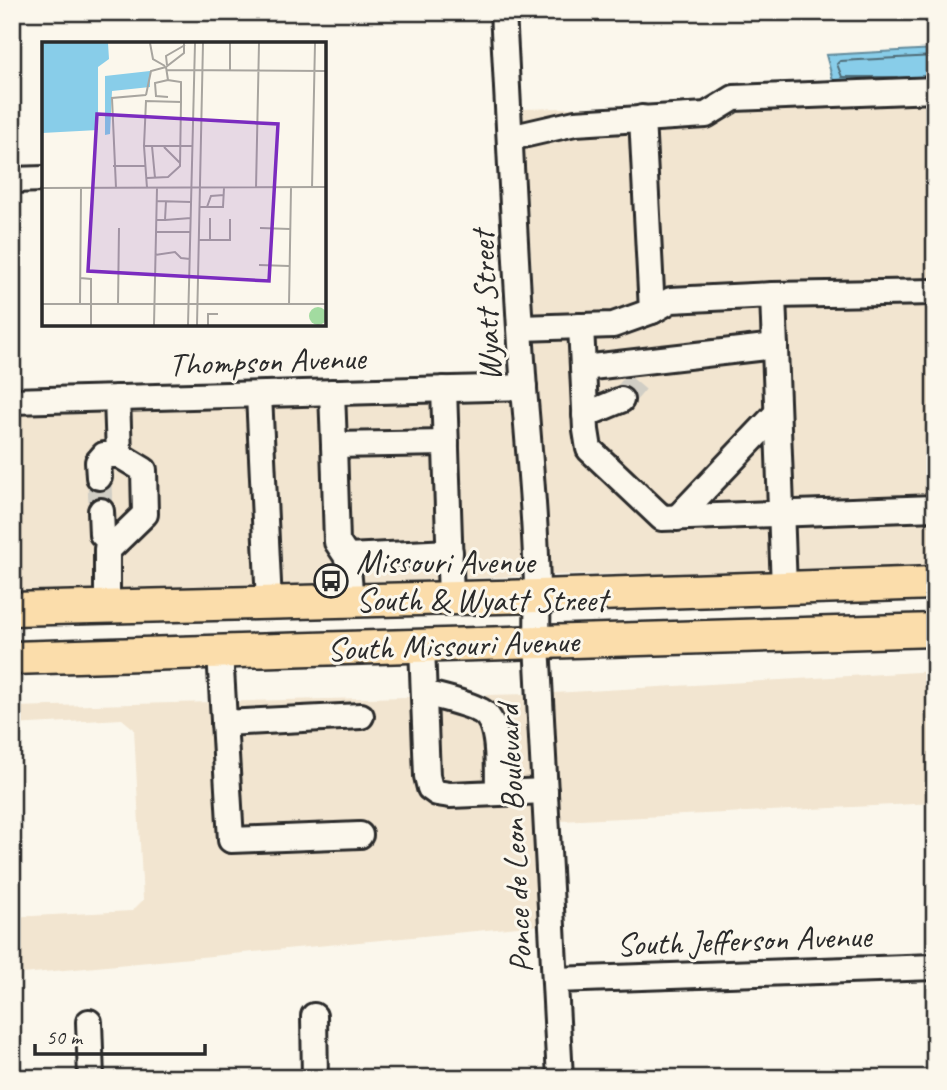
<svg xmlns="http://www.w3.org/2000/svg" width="947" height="1090" viewBox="0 0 947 1090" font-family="Caveat,sans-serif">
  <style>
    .built { fill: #f2e5d0 }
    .water { fill: #88cde9; stroke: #638c9d; stroke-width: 2 }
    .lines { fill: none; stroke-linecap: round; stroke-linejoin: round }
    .shore { stroke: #506c77; stroke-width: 2 }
    .minor-tunnel { stroke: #d1cec5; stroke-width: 24; stroke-dasharray: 24 12; stroke-linecap: butt }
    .minor-casing { stroke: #2b2b2b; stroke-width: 30 }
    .major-casing { stroke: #2b2b2b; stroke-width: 37 }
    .minor { stroke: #fbf7ec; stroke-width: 24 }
    .major { stroke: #fbddab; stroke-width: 32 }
    .labels { text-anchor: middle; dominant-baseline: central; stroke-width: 6; stroke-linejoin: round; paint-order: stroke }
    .street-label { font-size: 33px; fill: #2b2b2b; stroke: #fbf7ec }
    .poi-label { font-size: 33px; fill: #2b2b2b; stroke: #fbf7ec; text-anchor: start }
    .inset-road { fill: none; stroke: #a8a59f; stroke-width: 2 }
    .view { fill: #7b2cbf; fill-opacity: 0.15; stroke: #7b2cbf; stroke-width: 3.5 }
    .inset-edge { fill: none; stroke: #2b2b2b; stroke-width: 3.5 }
  </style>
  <rect width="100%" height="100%" fill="#fbf7ec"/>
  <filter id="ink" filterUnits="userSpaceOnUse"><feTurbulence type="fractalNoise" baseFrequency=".0143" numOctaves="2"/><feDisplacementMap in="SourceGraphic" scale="14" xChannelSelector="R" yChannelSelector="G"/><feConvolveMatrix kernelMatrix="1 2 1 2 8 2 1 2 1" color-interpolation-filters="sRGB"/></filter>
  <g filter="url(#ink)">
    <g class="built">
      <path d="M834,84L935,85V571L550,575L522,109L681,105Z"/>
      <path d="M512,399L521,496L524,576L12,597V413Z"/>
      <path d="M935,671V803L560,821L553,693Z"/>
      <path d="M527,694L539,925L12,975V917L132,911L143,900L134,729L122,719L12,725V707Z"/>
    </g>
    <path class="water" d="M935,49V85L834,84L826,55Z"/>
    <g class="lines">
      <path class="shore" d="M897,77H842L837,64L840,61L935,56"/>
      <g class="minor-tunnel">
        <path d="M621,400L643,374"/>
        <path d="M99,477L101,511"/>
      </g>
      <defs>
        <g id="minor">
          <path d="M503,12C510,138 515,264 524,389C531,474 539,558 537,643L560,1078"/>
          <path d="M642,118L652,311"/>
          <path d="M510,138L575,123L706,115L734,98L935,90"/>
          <path d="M12,180L44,179"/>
          <path d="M773,295L935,292"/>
          <path d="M581,326L586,430L589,449L662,518L935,508"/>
          <path d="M521,328L613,325L652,311L671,300L773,295L784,588"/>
          <path d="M583,368L775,346"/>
          <path d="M444,389L451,598"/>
          <path d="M332,392L334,445L446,443"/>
          <path d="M259,395L269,603"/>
          <path d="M12,401L524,387"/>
          <path d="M585,415L621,400"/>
          <path d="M334,445L337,542L347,557L351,601"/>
          <path d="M99,477L98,462L104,455H119"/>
          <path d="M101,511L102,534L108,539L107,551"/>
          <path d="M677,518L777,413"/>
          <path d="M347,557L450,552"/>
          <path d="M107,607V551L145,514L144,470L119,455L117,398"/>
          <path d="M422,646L427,776L430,788L437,793L450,795L545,791"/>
          <path d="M220,652L231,840L360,835"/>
          <path d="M424,693C442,698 465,702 481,711C502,722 497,771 498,793"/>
          <path d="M224,723L361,716"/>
          <path d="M555,980L935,967"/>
          <path d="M314,1016L315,1078"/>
          <path d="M89,1022L91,1078"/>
        </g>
        <g id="major">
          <path d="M12,609L538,596L935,583"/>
          <path d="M12,658L935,630"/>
        </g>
      </defs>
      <use href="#minor" class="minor-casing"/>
      <use href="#major" class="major-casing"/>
      <use href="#minor" class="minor"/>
      <use href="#major" class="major"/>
    </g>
  </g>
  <defs>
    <symbol id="bus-ring" viewBox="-11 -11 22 22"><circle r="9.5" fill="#fbf7ec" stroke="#2b2b2b" stroke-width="1.5"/><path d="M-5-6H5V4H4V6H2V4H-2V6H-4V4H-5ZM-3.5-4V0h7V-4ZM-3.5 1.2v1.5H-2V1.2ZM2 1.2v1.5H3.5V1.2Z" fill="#2b2b2b"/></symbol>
  </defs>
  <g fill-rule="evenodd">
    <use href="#bus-ring" x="312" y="562" width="38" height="38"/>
  </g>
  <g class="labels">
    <g class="street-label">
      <text transform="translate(486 306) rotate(-93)">Wyatt Street</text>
      <text transform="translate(267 361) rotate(-2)">Thompson Avenue</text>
      <text transform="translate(453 645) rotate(-2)">South Missouri Avenue</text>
      <text transform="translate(514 839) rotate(-93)">Ponce de Leon Boulevard</text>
      <text transform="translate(744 940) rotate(-2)">South Jefferson Avenue</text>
    </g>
    <g class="poi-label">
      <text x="356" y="562">Missouri Avenue<tspan x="356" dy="38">South &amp; Wyatt Street</tspan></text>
    </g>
  </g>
  <g transform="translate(42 42)">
    <rect width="284" height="284" fill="#fbf7ec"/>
    <path d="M267 274a9 9 0 1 1 18 0a9 9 0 1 1-18 0Z" fill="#a2dba0"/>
    <path d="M0,1H66L67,17L56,25V88L0,91ZM108,29V45L70,49L68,92L63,93V34Z" fill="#88cde9"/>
    <path class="inset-road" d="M108,1L111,17L123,24M125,23L124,14L143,3M125,28L284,29M188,28V1M104,53L109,29L124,25M126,55L114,54L113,41L126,38M139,60V40L126,38L124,25L142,11V1M102,104L104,59L139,60L138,124L126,135L105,136M110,104L113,136M122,105L138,121M71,124H104M0,146L284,145M74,146L70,56L104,53M105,146L102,104H151M214,146L217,1M270,146L273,1M115,159L149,160M157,165H181L182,146M165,165L169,154L182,153M115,178H123L124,159M123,178L149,176M218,186L248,187M114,190H149M156,198H188V177M168,198V176M113,213L133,210L139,216L148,217M217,223L247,224M38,236L49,237V283M0,262H284M38,262L39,146M76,263L77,186M247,263L249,146M112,283L115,146M146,283L153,1M155,283L161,1M166,283V272H176"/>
    <path class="view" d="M55,72L236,82L227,239L46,229Z"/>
    <rect width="284" height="284" class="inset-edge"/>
  </g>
  <rect width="947" height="1090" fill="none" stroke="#fbf7ec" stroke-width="42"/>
  <rect x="21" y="21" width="905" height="1048" fill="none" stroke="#2b2b2b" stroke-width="2.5" filter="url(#ink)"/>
  <path d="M35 1044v10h170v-10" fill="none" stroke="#2b2b2b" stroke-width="3.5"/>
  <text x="46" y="1044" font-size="21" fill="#2b2b2b" stroke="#fbf7ec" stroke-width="5" paint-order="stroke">50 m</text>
</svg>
